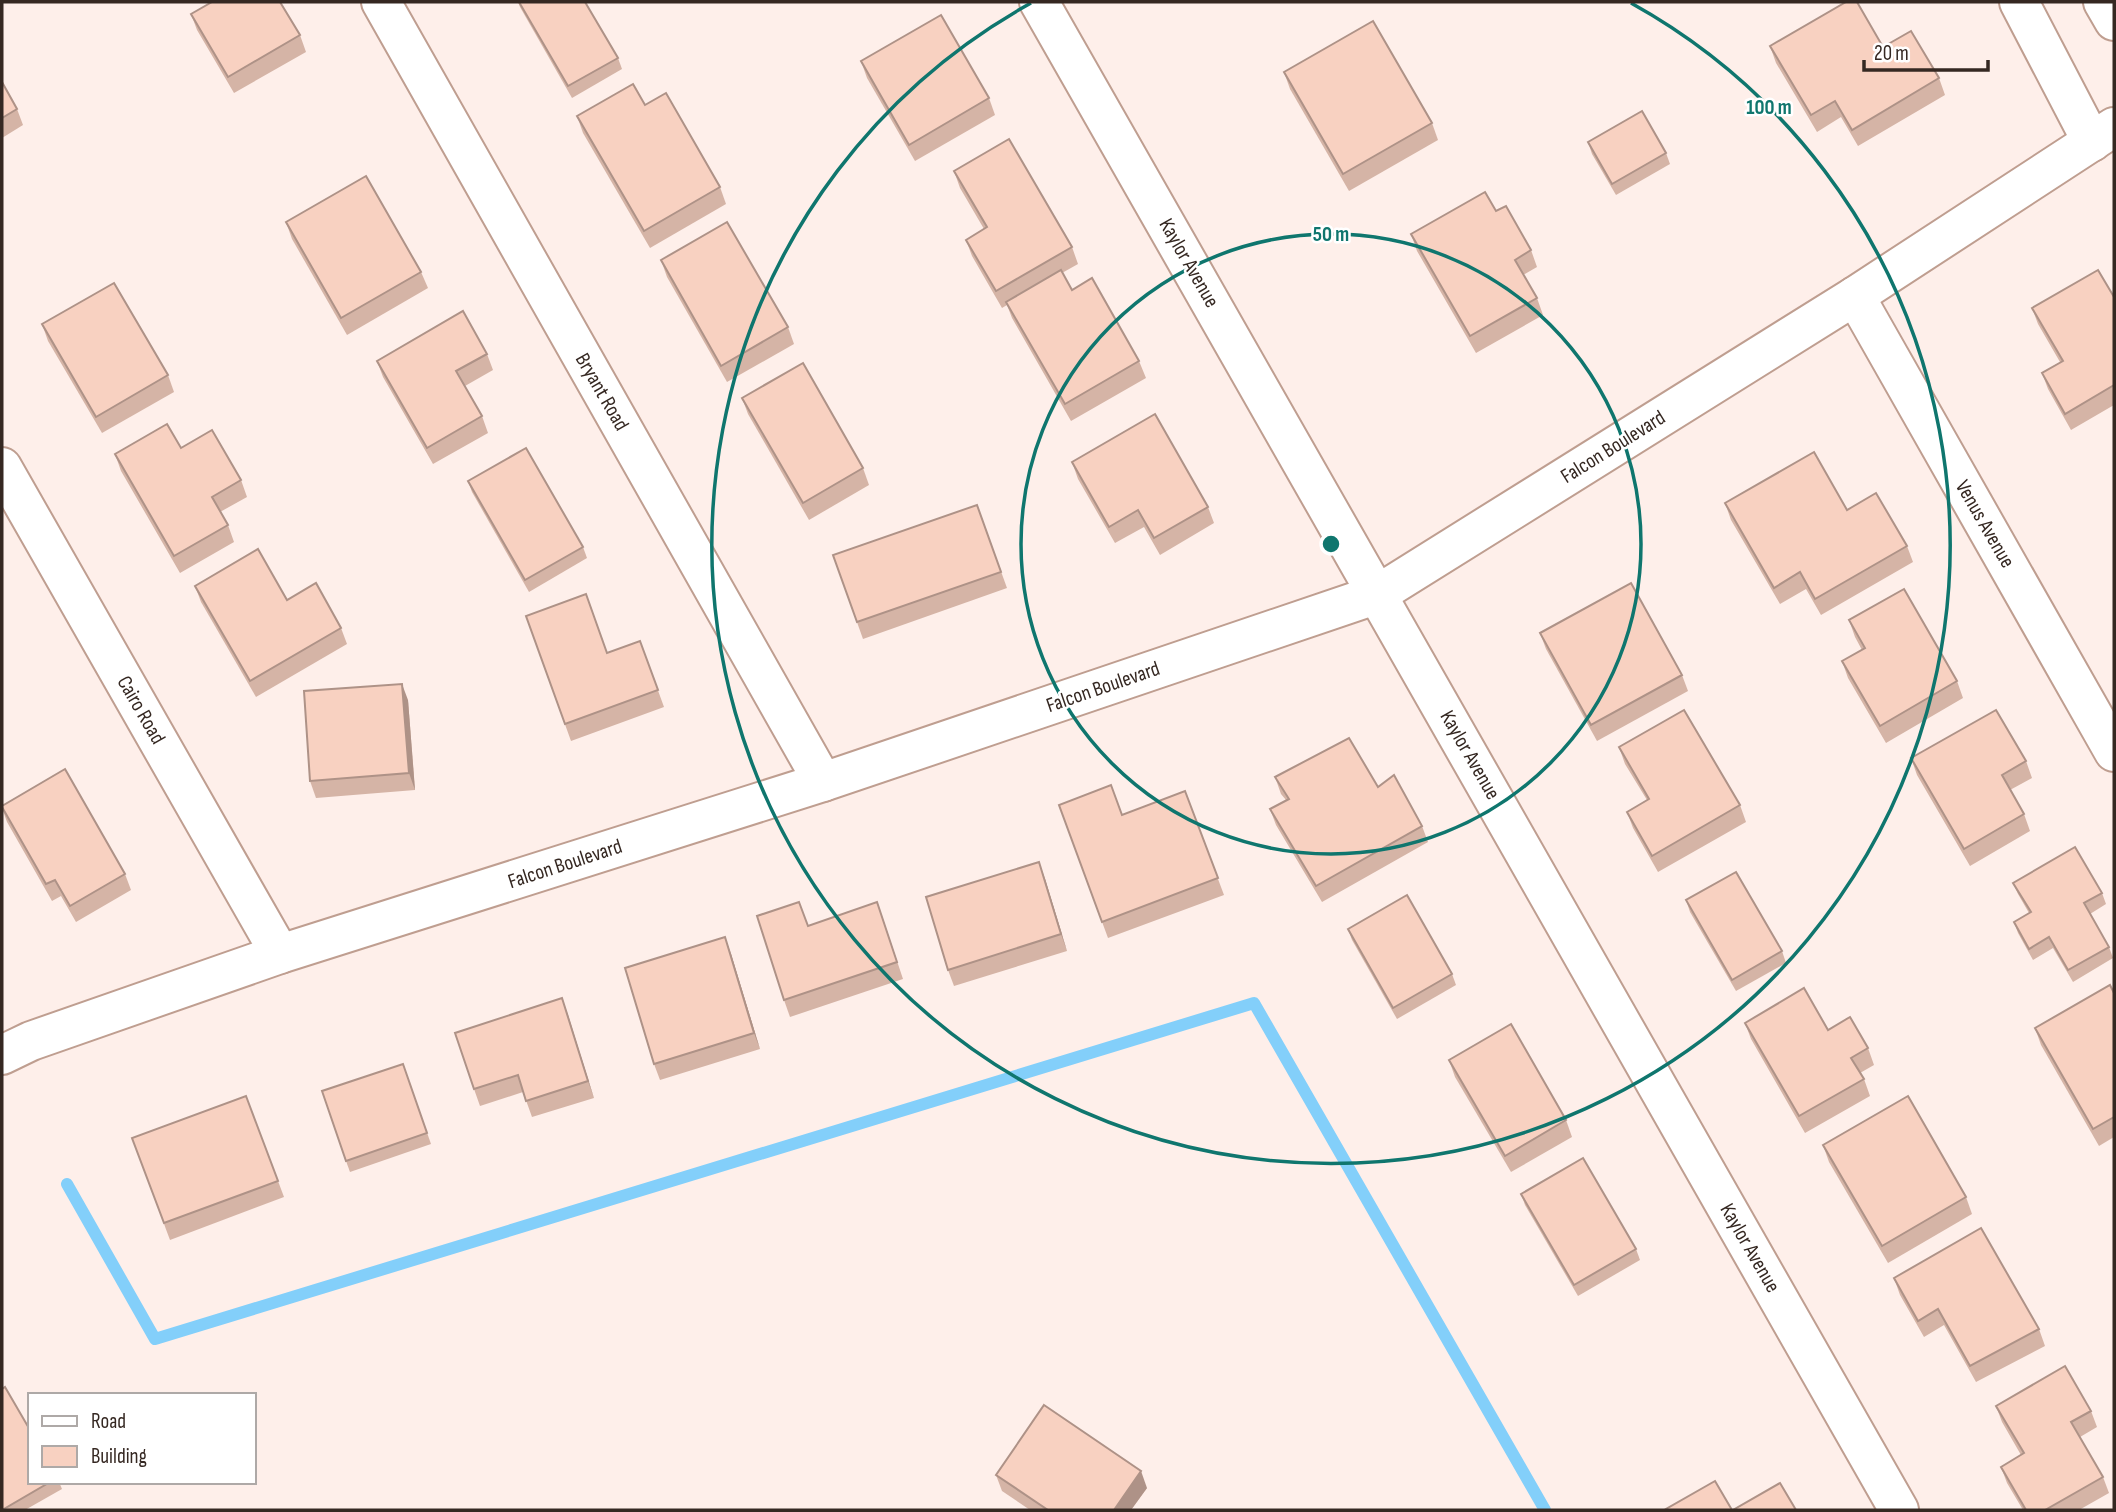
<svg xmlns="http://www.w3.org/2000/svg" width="2116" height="1512" viewBox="0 0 2116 1512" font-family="'Sofia Sans Condensed',sans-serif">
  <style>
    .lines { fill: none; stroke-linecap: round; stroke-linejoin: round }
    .stream { stroke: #83cffa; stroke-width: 12 }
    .minor-casing { stroke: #bf9e90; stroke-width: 42 }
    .minor { stroke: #fff; stroke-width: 38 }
    .wall { fill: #d5b4a6 }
    .shaded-wall { fill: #ae9287 }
    .building { fill: #f8d1c1; stroke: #ae9287; stroke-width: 2 }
    .ring { fill: none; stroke: #0f766e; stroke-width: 3.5 }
    .labels { text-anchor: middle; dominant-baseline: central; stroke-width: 5; stroke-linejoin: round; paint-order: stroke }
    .street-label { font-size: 21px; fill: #352822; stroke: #fff }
    .centre { fill: #0f766e; stroke: #fff; stroke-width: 3.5 }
    .ring-label { font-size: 21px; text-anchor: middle; font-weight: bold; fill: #0f766e; stroke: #fff; stroke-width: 5; stroke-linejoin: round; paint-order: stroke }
  </style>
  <rect width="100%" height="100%" fill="#feefea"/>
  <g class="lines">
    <path class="stream" d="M67,1184L155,1339L1254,1003L1545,1510"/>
    <defs>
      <g id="minor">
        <path d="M381,2L823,782"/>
        <path d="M1039,2L1899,1510"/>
        <path d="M2019,2L2092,142"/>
        <path d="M2103,2L2114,21"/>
        <path d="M1855,296L2114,752"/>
        <path d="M2,467L280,954"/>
        <path d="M2,1055L31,1041L280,954L823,782L1378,594L1855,296L2114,127"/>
      </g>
    </defs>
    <use href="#minor" class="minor-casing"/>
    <use href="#minor" class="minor"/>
  </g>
  <g class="wall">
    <path d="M209,2H280L300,35L306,52L234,93L197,30L191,14L210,3Z"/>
    <path d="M518,2H585L618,58L622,69L572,98L520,7Z"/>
    <path d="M1770,46L1883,47L1939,78L1945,95L1858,146L1841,117L1817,132L1776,63Z"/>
    <path d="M861,61L989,98L995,115L915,161L867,78Z"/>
    <path d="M1284,72L1432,123L1438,140L1349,191L1290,89Z"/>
    <path d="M2,82L17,109L23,125L2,138Z"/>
    <path d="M577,116L720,187L726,204L650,248L583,133Z"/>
    <path d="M1588,142L1666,153L1670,164L1616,195L1592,154Z"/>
    <path d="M954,171L1072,247L1078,264L1062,273L1072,290L1139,361L1146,378L1071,421L1012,318L1007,305L1002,308L972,256L966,240L984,229L960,188Z"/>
    <path d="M286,222L421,272L428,288L347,335L292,239Z"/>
    <path d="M1411,234L1531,250L1537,267L1523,275L1537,298L1543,315L1476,353L1417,251Z"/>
    <path d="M661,260L788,327L794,344L727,382L667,277Z"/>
    <path d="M2114,297V405L2071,430L2048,389L2042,373L2060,362L2038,324L2032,308Z"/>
    <path d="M42,324L168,375L174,392L102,433L48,341Z"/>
    <path d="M487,354L493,370L465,386L482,416L488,433L433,464L383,377L377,361Z"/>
    <path d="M742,398L863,468L869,485L809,520L748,414Z"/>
    <path d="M181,448L241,480L247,497L220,512L228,525L234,542L180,573L121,471L115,454Z"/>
    <path d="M1072,462L1208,507L1214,523L1160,555L1144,527L1115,543L1078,479Z"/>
    <path d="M468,481L583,547L587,558L529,592L472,492Z"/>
    <path d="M1725,503L1847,510L1907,546L1913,562L1821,615L1806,589L1780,604L1731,520Z"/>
    <path d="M977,505L1007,588L863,639L833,555Z"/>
    <path d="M195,586L287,600L341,628L347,644L256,697L201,602Z"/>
    <path d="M526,616L607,653L640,641L664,707L571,741Z"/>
    <path d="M1849,620L1957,681L1963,698L1886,743L1848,678L1842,661L1862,650L1855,637Z"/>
    <path d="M1540,633L1682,675L1688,691L1597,741L1546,649Z"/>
    <path d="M408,700L415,790L316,798L310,781Z"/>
    <path d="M1619,747L1740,805L1746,822L1658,872L1633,828L1627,812L1647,800L1625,764Z"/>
    <path d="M1911,758L2026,761L2032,778L2010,790L2024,814L2030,831L1970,866L1917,775Z"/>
    <path d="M1275,777L1378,787L1422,826L1428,842L1322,902L1276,825L1270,809L1286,800L1281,794Z"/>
    <path d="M1185,791L1224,895L1108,938L1059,805L1122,815Z"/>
    <path d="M2,808L125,874L131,890L76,922L61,896L52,901L7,822Z"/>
    <path d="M1045,879L1067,951L954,986L948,970Z"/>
    <path d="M2013,883L2102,893L2106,904L2090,914L2109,947L2113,958L2073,982L2053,948L2033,960L2018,933L2014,922L2029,913L2018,894Z"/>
    <path d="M1686,900L1782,951L1786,963L1736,991L1690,912Z"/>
    <path d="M883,919L903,979L790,1017L784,1000L808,926Z"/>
    <path d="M1348,929L1452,974L1456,985L1397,1019L1352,940Z"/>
    <path d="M731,954L760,1049L660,1080L654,1064Z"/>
    <path d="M2114,993V1137L2099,1146L2041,1045L2035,1028Z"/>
    <path d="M562,998L594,1098L532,1117L523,1092L480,1106L474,1089Z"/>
    <path d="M1745,1023L1828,1030L1868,1048L1874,1065L1860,1073L1864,1079L1870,1096L1805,1133L1751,1039Z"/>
    <path d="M1449,1060L1566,1120L1572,1137L1511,1172L1455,1077Z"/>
    <path d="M403,1064L431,1144L350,1172L346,1161Z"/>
    <path d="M246,1096L284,1197L170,1240L132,1138Z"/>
    <path d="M1823,1145L1966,1197L1972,1214L1888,1263L1829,1162Z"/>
    <path d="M1521,1194L1636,1249L1640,1260L1578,1296L1525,1205Z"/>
    <path d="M1894,1278L2039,1329L2045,1346L1976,1382L1944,1325L1924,1337L1900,1295Z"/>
    <path d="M1996,1406L2091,1411L2097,1427L2080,1437L2103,1477L2109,1493L2079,1510H2023L2007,1483L2001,1467L2021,1455L2002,1422Z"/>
    <path d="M996,1475L1147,1488L1131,1510H1030L1002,1491Z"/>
    <path d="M30,1482H59L62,1489L25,1510H2Z"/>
  </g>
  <g class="shaded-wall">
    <path d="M402,684L408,700L415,790L409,773Z"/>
    <path d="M1039,862L1045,879L1067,951L1061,934Z"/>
    <path d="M725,937L731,954L760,1049L754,1033Z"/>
    <path d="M562,998L568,1015L594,1098L588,1081Z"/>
    <path d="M1141,1471L1147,1488L1131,1510H1114Z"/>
  </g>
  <g class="building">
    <path d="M212,2H280L300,35L228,77L191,14Z"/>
    <path d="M519,2H585L618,58L568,86Z"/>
    <path d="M1846,2H1857L1883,47L1911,31L1939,78L1852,130L1835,101L1811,115L1770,46Z"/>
    <path d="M941,15L989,98L909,145L861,61Z"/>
    <path d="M1373,21L1432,123L1343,174L1284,72Z"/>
    <path d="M2,82L17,109L2,118Z"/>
    <path d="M633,84L645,105L666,93L720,187L644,231L577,116Z"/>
    <path d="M1642,111L1666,153L1612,184L1588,142Z"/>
    <path d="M1009,139L1072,247L996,291L966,240L987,227L954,171Z"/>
    <path d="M366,176L421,272L341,318L286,222Z"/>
    <path d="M1485,192L1496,211L1506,206L1531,250L1515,260L1537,298L1470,336L1411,234Z"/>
    <path d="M727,222L788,327L721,366L661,260Z"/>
    <path d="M1061,270L1072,290L1092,278L1139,361L1065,404L1006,302Z"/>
    <path d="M2098,270L2114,297V385L2065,414L2042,373L2063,361L2032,308Z"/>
    <path d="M114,283L168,375L96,417L42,324Z"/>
    <path d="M463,311L487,354L456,371L482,416L427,448L377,361Z"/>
    <path d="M803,363L863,468L803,503L742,398Z"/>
    <path d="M1155,414L1208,507L1154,538L1138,510L1109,527L1072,462Z"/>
    <path d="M167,424L181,448L212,430L241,480L212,497L228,525L174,556L115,454Z"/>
    <path d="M526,448L583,547L525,580L468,481Z"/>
    <path d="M1814,452L1847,510L1876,493L1907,546L1815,599L1800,572L1774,588L1725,503Z"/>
    <path d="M977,505L1001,572L857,622L833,555Z"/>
    <path d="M258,549L287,600L316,583L341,628L250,681L195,586Z"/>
    <path d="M1631,583L1682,675L1591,725L1540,633Z"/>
    <path d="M1904,589L1957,681L1880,726L1842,661L1865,648L1849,620Z"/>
    <path d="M586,594L607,653L640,641L658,690L565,724L526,616Z"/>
    <path d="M402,684L409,773L310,781L304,691Z"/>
    <path d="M1684,710L1740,805L1652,856L1627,812L1649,799L1619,747Z"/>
    <path d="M1996,710L2026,761L2002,775L2024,814L1964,849L1911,758Z"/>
    <path d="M1349,738L1378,787L1394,775L1422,826L1316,886L1270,809L1289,799L1275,777Z"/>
    <path d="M65,769L125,874L70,906L55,880L46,884L2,807V806Z"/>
    <path d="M1111,785L1122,815L1185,791L1218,878L1102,922L1059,805Z"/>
    <path d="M2075,847L2102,893L2084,903L2109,947L2068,970L2049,937L2029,949L2014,922L2031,912L2013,883Z"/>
    <path d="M1039,862L1061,934L948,970L926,897Z"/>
    <path d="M1736,872L1782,951L1732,980L1686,900Z"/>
    <path d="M1407,895L1452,974L1393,1008L1348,929Z"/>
    <path d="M799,902L808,926L877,902L897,962L784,1000L757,916Z"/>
    <path d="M725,937L754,1033L654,1064L625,968Z"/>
    <path d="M2110,985L2114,993V1117L2093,1129L2035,1028Z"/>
    <path d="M1804,988L1828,1030L1850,1017L1868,1048L1851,1058L1864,1079L1799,1116L1745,1023Z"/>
    <path d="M562,998L588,1081L526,1101L518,1075L474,1089L455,1033Z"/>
    <path d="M1511,1024L1566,1120L1505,1156L1449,1060Z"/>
    <path d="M403,1064L427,1133L346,1161L322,1091Z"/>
    <path d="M246,1096L278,1181L164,1223L132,1138Z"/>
    <path d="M1908,1096L1966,1197L1882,1246L1823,1145Z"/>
    <path d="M1583,1158L1636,1249L1574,1285L1521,1194Z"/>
    <path d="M1981,1228L2039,1329L1970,1366L1938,1309L1918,1321L1894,1278Z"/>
    <path d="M2065,1366L2091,1411L2071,1422L2103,1477L2045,1510H2026L2001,1467L2024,1453L1996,1406Z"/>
    <path d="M5,1387L30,1430V1482H50L2,1510V1389Z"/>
    <path d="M1044,1405L1141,1471L1114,1510H1048L996,1475Z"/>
    <path d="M1715,1481L1732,1510H1667L1666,1509Z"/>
    <path d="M1780,1483L1796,1510H1733Z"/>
  </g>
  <g class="ring">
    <circle cx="1331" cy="544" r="310"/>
    <path d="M1631 3A619 619 0 1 1 1031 3"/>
  </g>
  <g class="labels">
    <g class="street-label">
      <text transform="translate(1189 263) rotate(60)">Kaylor Avenue</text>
      <text transform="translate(602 392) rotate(60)">Bryant Road</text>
      <text transform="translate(1613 447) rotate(-32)">Falcon Boulevard</text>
      <text transform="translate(1985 524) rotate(60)">Venus Avenue</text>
      <text transform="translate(1103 687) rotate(-19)">Falcon Boulevard</text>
      <text transform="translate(141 710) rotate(60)">Cairo Road</text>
      <text transform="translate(1470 755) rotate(60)">Kaylor Avenue</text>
      <text transform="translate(565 864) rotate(-18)">Falcon Boulevard</text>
      <text transform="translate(1750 1248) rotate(60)">Kaylor Avenue</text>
    </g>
  </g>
  <circle cx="1331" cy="544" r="10" class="centre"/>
  <g class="ring-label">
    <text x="1769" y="114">100 m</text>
    <text x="1331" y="241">50 m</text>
  </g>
  <rect width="2116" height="1512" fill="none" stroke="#352822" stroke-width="7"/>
  <rect x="28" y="1393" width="228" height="91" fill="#ffffff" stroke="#aea9a7" stroke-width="2"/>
  <rect x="42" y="1416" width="35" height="10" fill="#ffffff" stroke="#aea9a7" stroke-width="2"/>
  <text x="91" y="1428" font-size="21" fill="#352822">Road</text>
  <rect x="42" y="1446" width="35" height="21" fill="#f8d1c1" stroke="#aea9a7" stroke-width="2"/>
  <text x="91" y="1463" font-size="21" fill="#352822">Building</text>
  <path d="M1864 60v10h124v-10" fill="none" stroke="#352822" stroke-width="3.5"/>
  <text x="1874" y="60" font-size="21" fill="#352822" stroke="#ffffff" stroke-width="5" paint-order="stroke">20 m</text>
</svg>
